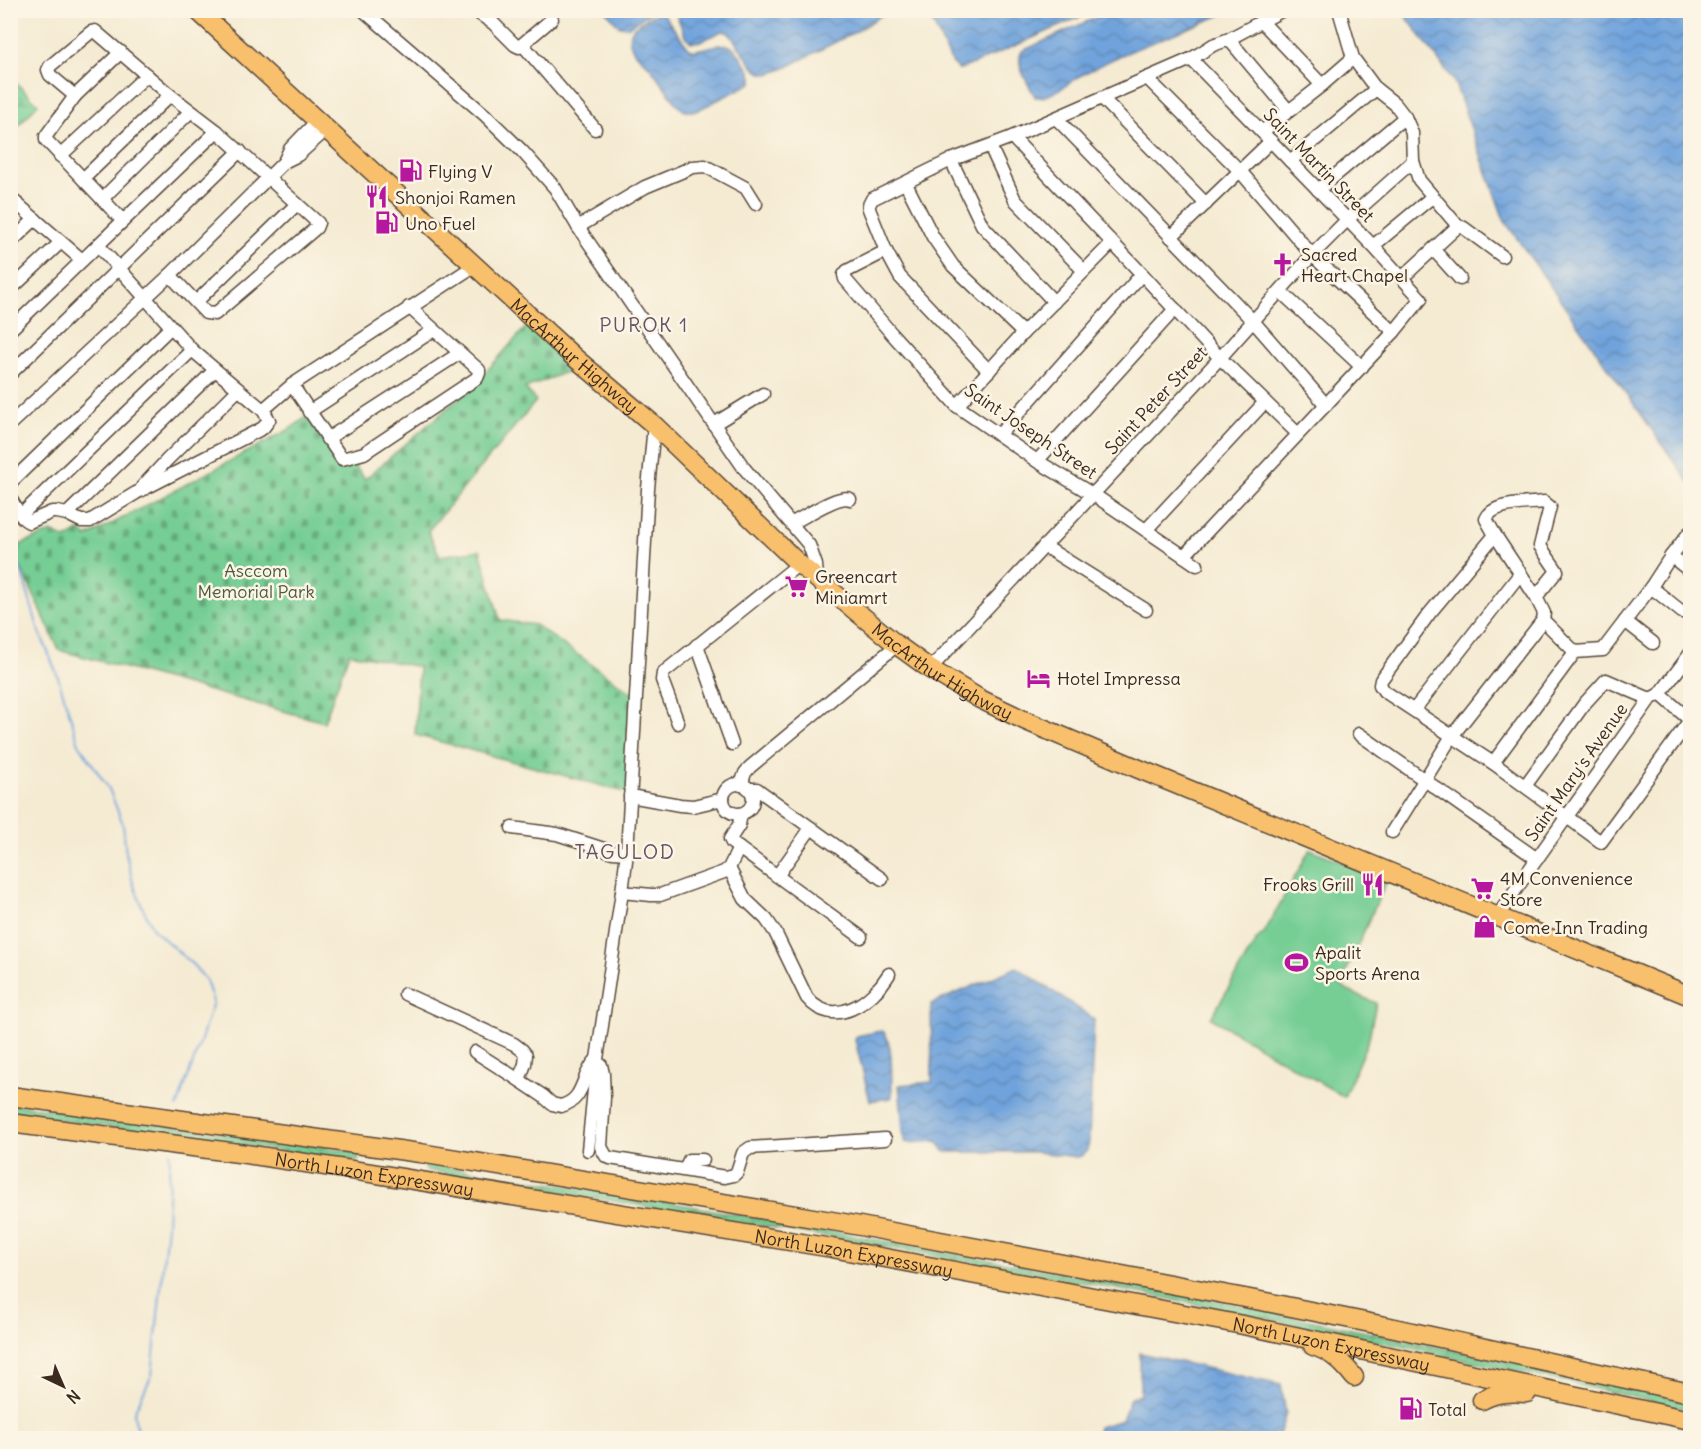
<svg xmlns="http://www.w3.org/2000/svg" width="1701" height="1449" viewBox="0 0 1701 1449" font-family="Delius,sans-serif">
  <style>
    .green { fill: url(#green-dots); stroke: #587c59; stroke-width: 1.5 }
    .wetland { fill: url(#wetland-marsh); stroke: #587c59; stroke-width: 1.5 }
    .cemetery { fill: url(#cemetery-stones); stroke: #587c59; stroke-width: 1.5 }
    .pitch { fill: #76ce94; stroke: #587c59; stroke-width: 1.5 }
    .water { fill: url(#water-waves); stroke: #55667d; stroke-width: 1.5 }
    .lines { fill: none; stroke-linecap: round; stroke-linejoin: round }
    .stream { stroke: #6fa3dc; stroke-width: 2 }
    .minor-casing { stroke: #574739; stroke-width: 15 }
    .highway-casing { stroke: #574739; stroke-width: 21 }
    .minor { stroke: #fff; stroke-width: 12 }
    .highway { stroke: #f8bf6c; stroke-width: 18 }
    .labels { text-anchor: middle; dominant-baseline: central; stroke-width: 5; stroke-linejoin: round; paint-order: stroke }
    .street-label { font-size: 18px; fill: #3b2a1e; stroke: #fcf5e5 }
    .poi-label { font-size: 18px; fill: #3b2a1e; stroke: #fcf5e5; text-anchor: start }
    .park-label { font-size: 18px; fill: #4d5b41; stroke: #fcf5e5 }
    .neighbourhood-label { font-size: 20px; letter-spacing: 1.5px; fill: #655467; stroke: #fcf5e5 }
  </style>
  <defs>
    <pattern id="green-dots" width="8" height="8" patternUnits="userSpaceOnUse" patternTransform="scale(1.5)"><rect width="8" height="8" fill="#76ce94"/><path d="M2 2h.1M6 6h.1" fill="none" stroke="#62a778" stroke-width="1.8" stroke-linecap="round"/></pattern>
    <pattern id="wetland-marsh" width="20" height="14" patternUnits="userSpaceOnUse" patternTransform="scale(1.5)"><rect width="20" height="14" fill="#76ce94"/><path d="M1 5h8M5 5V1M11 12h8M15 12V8" fill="none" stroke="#62a778"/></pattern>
    <pattern id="cemetery-stones" width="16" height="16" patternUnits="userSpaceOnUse" patternTransform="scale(1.5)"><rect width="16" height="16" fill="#76ce94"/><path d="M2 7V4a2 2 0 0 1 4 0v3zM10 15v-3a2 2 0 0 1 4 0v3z" fill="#62a778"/></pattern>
    <pattern id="water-waves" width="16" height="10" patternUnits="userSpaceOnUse" patternTransform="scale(1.5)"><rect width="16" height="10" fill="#6fa3dc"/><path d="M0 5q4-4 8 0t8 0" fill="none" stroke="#5c85b2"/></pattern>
  </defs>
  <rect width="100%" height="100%" fill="#fcf5e5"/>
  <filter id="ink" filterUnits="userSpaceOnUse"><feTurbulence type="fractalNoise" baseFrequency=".0167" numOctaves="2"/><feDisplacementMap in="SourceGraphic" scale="12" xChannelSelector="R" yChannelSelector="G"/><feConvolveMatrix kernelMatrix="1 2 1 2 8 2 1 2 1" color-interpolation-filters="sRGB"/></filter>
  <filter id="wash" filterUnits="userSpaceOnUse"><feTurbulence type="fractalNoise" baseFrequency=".008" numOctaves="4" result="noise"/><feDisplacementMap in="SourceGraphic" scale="24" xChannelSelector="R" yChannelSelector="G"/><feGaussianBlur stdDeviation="1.35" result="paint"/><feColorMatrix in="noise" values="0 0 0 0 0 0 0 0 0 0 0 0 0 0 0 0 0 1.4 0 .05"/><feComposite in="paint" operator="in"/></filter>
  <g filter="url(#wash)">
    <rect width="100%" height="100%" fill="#f5ebd3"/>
    <g class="green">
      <path d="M11,1104L358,1152L360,1157L358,1160L356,1161L11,1113Z"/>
      <path d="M427,1164L673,1203L1222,1302L1528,1366L1690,1402V1410C1508,1368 1324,1329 1140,1293C903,1248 664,1209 426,1170L424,1165Z"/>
    </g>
    <path class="wetland" d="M10,77L38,104L14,130L11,126Z"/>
    <path class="cemetery" d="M527,326L574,369L525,388L536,401L428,531L440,556L480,550L500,620L535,625L634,694L628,793L415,735L419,667L349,653L324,722L59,650L12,548L51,532L66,539L80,530L87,537L288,430L307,417L341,466L353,464L365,479L481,379L484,374Z"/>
    <path class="pitch" d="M1310,849L1387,880L1340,985L1348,991L1376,1003L1369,1038L1344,1097L1211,1018L1257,939L1264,933Z"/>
    <g class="water">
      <path d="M1112,10H1230V11C1181,33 1127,49 1080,76C1069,83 1048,100 1035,97C1029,84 1014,65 1022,51Z"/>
      <path d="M606,11H653L628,27L619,26Z"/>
      <path d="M675,11H888L855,32L783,69L769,74L761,73L755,69L729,33L723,31C711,35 704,43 691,42L685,36Z"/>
      <path d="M927,11H1094L960,70L956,68L950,59Z"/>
      <path d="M1402,11H1690V484L1504,220L1454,81Z"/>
      <path d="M659,13L664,15L690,50C702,51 723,40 732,47C737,50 741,57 744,62C749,69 754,75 752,83L696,111H685L678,106L651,68L633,50L630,42V34L634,27L651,16Z"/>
      <path d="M1017,967L1094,1019L1089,1142C1088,1150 1086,1155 1077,1157L1036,1152H947L944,1151L937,1141L908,1143L904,1141L899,1085L932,1082L931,1004Z"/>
      <path d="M881,1031L884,1032C894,1046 891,1079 892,1096L891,1098L870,1101L855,1040L857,1036Z"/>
      <path d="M1140,1353L1281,1385L1286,1414L1278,1438H1096L1098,1427L1122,1420L1130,1398L1140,1395Z"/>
    </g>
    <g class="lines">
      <g class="stream">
        <path d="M10,548L18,560L38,628L57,674L79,744L109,789L123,824L126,854L133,883L142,906L153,929L193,965L206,980L213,1002L199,1046L177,1107"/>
        <path d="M138,1438L134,1412L152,1375L167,1226L170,1152"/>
      </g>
    </g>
  </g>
  <g filter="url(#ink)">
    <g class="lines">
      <defs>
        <g id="minor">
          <path d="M363,10L485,115L522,151L555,188L578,227L744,468L809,545L816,565L817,578"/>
          <path d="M474,10L493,23L515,45L519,47L552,19"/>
          <path d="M1339,10L1353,58L1376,89L1395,104L1405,117L1412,133L1413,161L1419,180L1457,225L1464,228L1502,256"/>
          <path d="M1262,22L1322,85"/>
          <path d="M1227,40L1232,43L1289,111"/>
          <path d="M523,45L595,129"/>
          <path d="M1147,78L1240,171L1312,255L1394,332"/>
          <path d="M75,96L121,52"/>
          <path d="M1102,98L1206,204"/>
          <path d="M1056,118L1253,321L1326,405"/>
          <path d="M1262,132L1322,85L1353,58"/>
          <path d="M1012,137L1142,274L1220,358L1298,434"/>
          <path d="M990,146L1015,200L1084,271"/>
          <path d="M60,156L147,75"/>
          <path d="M951,160L982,225L1054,302"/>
          <path d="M1290,161L1376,89"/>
          <path d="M284,162L290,149L317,121"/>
          <path d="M83,179L170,95"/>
          <path d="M906,184L933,237L953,266L1023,333"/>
          <path d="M1318,190L1405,117"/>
          <path d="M102,199L190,112"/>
          <path d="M10,203L15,202L82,260"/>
          <path d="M123,221L217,131"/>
          <path d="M578,227L645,187L693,167L705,166L746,188L756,204"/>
          <path d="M1171,237L1271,141"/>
          <path d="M10,243L35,219"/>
          <path d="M1373,246L1432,197"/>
          <path d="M1433,249L1460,279"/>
          <path d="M886,251L847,271L844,275L845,279L892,334L957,406L1037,461L1097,497L1197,565"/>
          <path d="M1403,277L1456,228L1457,225"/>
          <path d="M10,290L61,242"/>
          <path d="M1280,291L1362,367"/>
          <path d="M196,302L297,204"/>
          <path d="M10,330L123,221L46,140V136L75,96L50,75L48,70L50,66L91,32L95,31L170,95L217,131L318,223L316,228L215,314L206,313L170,275"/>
          <path d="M989,371L900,277L886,251L869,209V205L872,199L951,160L1012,137L1191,59L1213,45L1227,40L1283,10"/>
          <path d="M10,374L240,151"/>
          <path d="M292,385L340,456L342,459L364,453L477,378L479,373V370L409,307"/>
          <path d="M957,406L1023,333L1112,243"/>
          <path d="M263,410L292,385L474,266"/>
          <path d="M309,412L434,330"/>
          <path d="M10,424L170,275L284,162L298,155L326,130"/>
          <path d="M714,424L763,394"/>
          <path d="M999,435L1142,274"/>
          <path d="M327,439L460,353"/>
          <path d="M1037,461L1175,309"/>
          <path d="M10,483L171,327"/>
          <path d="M142,487L167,460L238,390"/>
          <path d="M10,498C15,506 20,518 29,522L52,512H57L67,514L81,521H90L136,493L263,428L269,420L263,410L192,350L98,245"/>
          <path d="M67,514L215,370"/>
          <path d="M21,515L192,350"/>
          <path d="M792,523C805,517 838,494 850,499"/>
          <path d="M1146,530L1265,402"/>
          <path d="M1495,535L1429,614L1381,680L1380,685L1384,691L1493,763L1601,842L1690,720"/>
          <path d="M1044,546L1146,610"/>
          <path d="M1184,556L1394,332L1421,299L1373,246L1191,59"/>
          <path d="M1671,556L1690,571"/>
          <path d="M1651,587L1682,612"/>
          <path d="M1536,597L1557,571L1540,546L1550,507L1544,502C1527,504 1493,502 1486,519L1495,535L1536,597L1544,613L1543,620L1575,652"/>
          <path d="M1625,621L1653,643"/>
          <path d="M697,645L732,744"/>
          <path d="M930,669L1220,358L1312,255L1348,219L1413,161"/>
          <path d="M1660,694L1690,720"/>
          <path d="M1414,710L1520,574"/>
          <path d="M678,723L662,680L663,673L799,564"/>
          <path d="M1359,734L1537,859"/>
          <path d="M1493,763L1575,652L1603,650L1651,587L1671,556L1690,532"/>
          <circle cx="738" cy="799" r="15"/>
          <path d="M741,785L745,773L750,767L897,645"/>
          <path d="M1525,786L1585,703L1606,680L1650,699"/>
          <path d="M749,789H757L761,792L882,879"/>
          <path d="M630,796L680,805L693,806L723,799"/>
          <path d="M741,814L739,825L730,839L732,843L861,937"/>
          <path d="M512,828L557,834L613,852L627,853"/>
          <path d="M1392,832L1452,736L1543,620"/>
          <path d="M729,868L745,899L766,919L775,932L807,998C834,1030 872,1002 889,974"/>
          <path d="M777,876L811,828"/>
          <path d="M622,892L651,895H660L724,872L729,868L739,848"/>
          <path d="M1497,917L1534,863L1650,699L1660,694L1690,654"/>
          <path d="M405,994L514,1044L522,1050L526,1055L525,1064L519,1080L543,1096L552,1104L561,1106C586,1099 580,1076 596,1060"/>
          <path d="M475,1052L519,1080"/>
          <path d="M601,1065L603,1074L604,1097L601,1147L606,1156L610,1158L725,1177L734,1175L737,1172L743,1153L750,1148L885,1139"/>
          <path d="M588,1150L597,1059L622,892L627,853L648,489L654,425"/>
          <path d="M688,1170L687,1165L689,1160H703"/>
        </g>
        <g id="highway">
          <path id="s1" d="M197,10L574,357L654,425L799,564L897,645L930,669L980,699L1024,720L1139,769L1690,996"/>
          <path d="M10,1096L420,1153L844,1223L1266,1302L1390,1327L1690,1393"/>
          <path id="s2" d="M10,1123L246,1154L371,1173L832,1248L1243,1325L1690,1420"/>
          <path d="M1313,1346C1331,1351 1343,1363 1354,1377"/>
          <path d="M1482,1400C1497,1392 1511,1392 1527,1393"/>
        </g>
      </defs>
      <use href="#minor" class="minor-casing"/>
      <use href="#highway" class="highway-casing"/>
      <use href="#minor" class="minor"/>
      <use href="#highway" class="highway"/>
    </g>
  </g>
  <defs>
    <symbol id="fuel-bare" viewBox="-9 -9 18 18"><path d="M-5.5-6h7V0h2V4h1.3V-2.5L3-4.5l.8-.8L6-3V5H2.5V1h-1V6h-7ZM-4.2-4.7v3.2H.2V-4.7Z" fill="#b5179e" stroke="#fcf5e5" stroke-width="2.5" paint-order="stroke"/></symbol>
    <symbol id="restaurant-bare" viewBox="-9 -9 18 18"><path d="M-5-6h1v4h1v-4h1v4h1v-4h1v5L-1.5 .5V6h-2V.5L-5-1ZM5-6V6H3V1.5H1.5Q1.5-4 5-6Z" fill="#b5179e" stroke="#fcf5e5" stroke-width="2.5" paint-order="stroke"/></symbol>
    <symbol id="church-bare" viewBox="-9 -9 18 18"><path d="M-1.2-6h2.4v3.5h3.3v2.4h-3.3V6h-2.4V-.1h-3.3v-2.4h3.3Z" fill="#b5179e" stroke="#fcf5e5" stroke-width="2.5" paint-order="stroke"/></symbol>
    <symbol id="supermarket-bare" viewBox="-9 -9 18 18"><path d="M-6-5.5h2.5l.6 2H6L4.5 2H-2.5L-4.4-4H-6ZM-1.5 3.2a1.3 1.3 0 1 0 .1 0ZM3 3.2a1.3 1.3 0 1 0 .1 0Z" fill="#b5179e" stroke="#fcf5e5" stroke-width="2.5" paint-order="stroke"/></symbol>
    <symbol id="hotel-bare" viewBox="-9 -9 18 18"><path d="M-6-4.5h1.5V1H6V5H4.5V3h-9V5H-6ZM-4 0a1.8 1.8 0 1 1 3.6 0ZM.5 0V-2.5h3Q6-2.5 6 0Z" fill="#b5179e" stroke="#fcf5e5" stroke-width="2.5" paint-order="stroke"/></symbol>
    <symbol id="shop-bare" viewBox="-9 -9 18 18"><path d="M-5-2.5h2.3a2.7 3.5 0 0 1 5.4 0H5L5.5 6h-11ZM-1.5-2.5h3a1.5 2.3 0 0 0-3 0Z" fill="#b5179e" stroke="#fcf5e5" stroke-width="2.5" paint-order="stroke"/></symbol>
    <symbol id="stadium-bare" viewBox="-9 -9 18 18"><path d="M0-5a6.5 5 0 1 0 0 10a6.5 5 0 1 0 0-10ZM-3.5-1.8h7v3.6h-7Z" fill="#b5179e" stroke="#fcf5e5" stroke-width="2.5" paint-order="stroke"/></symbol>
  </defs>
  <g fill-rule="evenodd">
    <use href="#fuel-bare" x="394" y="154" width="33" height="33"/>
    <use href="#restaurant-bare" x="360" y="180" width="33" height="33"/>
    <use href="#fuel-bare" x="370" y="206" width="33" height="33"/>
    <use href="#church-bare" x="1266" y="248" width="33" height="33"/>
    <use href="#supermarket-bare" x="780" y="570" width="33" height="33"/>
    <use href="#hotel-bare" x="1022" y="662" width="33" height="33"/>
    <use href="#restaurant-bare" x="1356" y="868" width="33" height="33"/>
    <use href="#supermarket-bare" x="1466" y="872" width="33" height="33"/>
    <use href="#shop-bare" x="1468" y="910" width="33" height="33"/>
    <use href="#stadium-bare" x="1280" y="946" width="33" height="33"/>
    <use href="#fuel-bare" x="1394" y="1392" width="33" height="33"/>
  </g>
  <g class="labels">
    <g class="street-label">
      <text transform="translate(1319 165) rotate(46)">Saint Martin Street</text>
      <text stroke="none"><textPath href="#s1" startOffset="512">MacArthur Highway</textPath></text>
      <text transform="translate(1156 400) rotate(-47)">Saint Peter Street</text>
      <text transform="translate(1031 431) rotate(34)">Saint Joseph Street</text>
      <text stroke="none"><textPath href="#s1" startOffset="998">MacArthur Highway</textPath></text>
      <text transform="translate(1576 772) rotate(-55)">Saint Mary's Avenue</text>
      <text stroke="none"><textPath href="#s2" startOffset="368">North Luzon Expressway</textPath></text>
      <text stroke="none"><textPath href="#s2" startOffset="854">North Luzon Expressway</textPath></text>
      <text stroke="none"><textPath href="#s2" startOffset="1340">North Luzon Expressway</textPath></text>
    </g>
    <g class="poi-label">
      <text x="428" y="171">Flying V</text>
      <text x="395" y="197">Shonjoi Ramen</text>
      <text x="405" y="223">Uno Fuel</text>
      <text x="1301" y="254">Sacred<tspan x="1301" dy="21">Heart Chapel</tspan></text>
      <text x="815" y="576">Greencart<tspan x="815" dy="21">Miniamrt</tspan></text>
      <text x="1057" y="678">Hotel Impressa</text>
      <text x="1500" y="878">4M Convenience<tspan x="1500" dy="21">Store</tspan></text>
      <text x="1354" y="884" text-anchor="end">Frooks Grill</text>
      <text x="1503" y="927">Come Inn Trading</text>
      <text x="1315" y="952">Apalit<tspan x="1315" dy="21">Sports Arena</tspan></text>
      <text x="1428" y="1409">Total</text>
    </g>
    <g class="park-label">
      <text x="256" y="570">Asccom<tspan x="256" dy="21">Memorial Park</tspan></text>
    </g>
    <g class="neighbourhood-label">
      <text x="644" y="324">PUROK 1</text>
      <text x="625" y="851">TAGULOD</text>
    </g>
  </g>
  <rect width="1701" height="1449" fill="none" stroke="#fcf5e5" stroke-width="36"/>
  <g transform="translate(63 1386) rotate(136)" stroke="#fcf5e5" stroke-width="4.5" paint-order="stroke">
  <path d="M0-4.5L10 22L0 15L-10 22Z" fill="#3b2a1e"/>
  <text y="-9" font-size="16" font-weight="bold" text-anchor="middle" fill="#3b2a1e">N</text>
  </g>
</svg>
